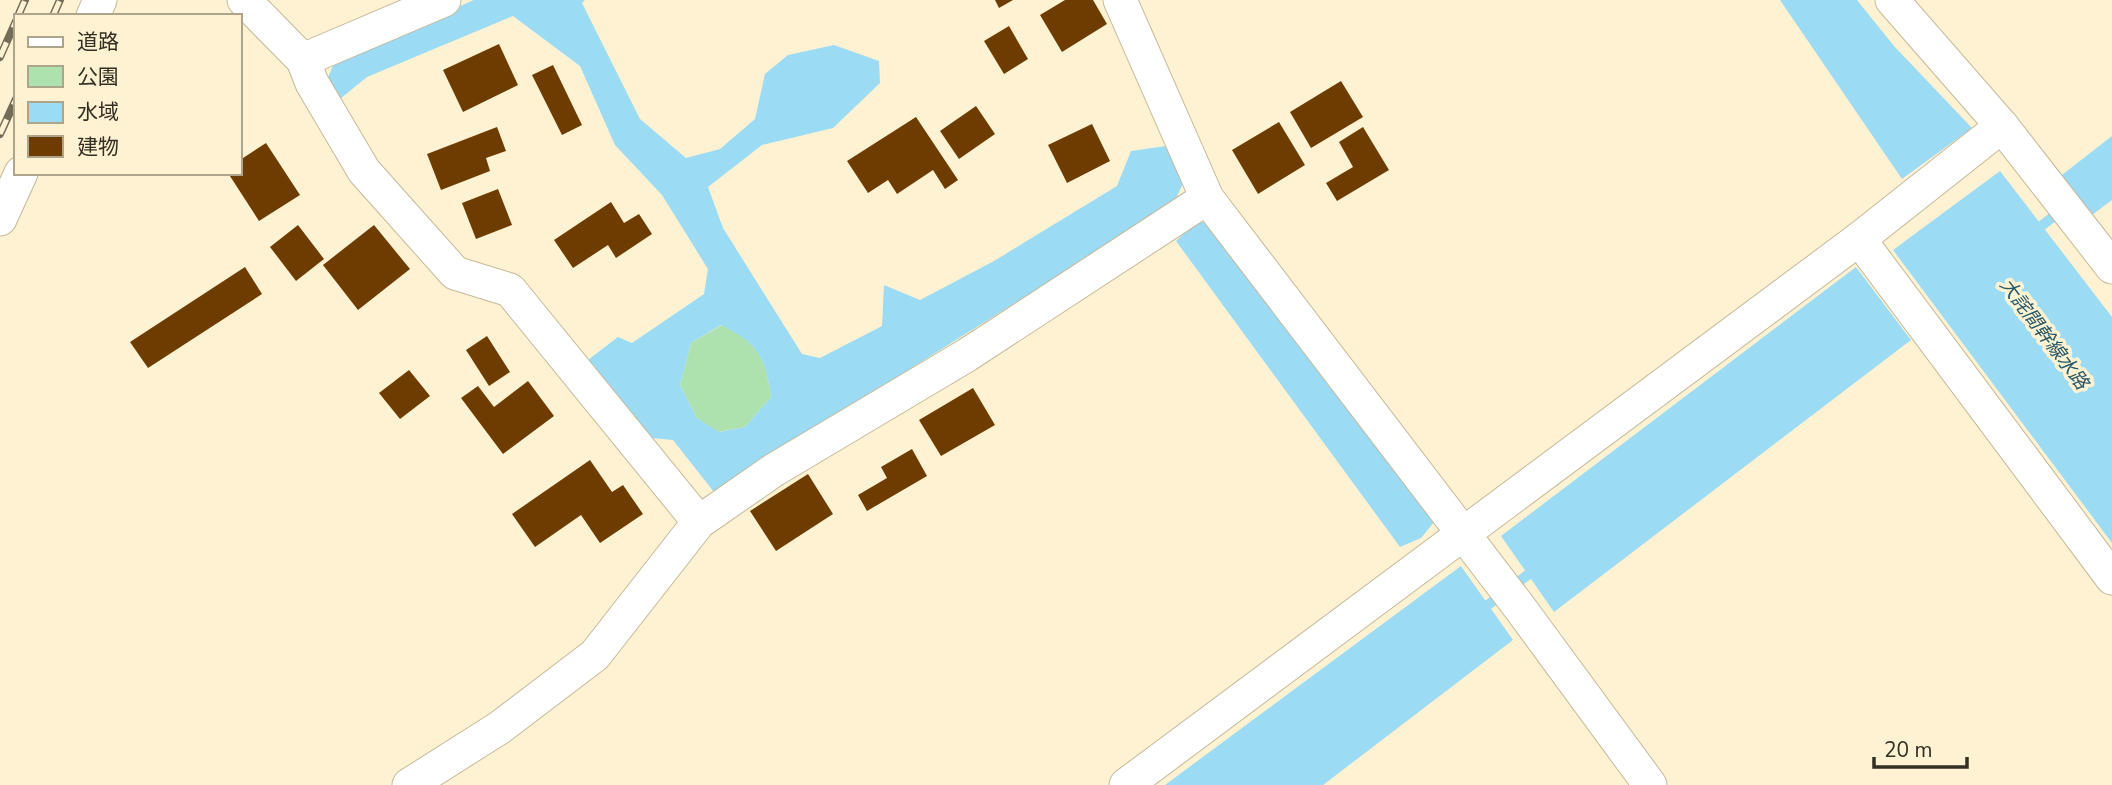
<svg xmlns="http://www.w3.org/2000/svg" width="2112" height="785" viewBox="0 0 2112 785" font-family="'Nunito Sans','Noto Sans JP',sans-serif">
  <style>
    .green { fill: #ade2af }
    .water { fill: #9bdbf4; fill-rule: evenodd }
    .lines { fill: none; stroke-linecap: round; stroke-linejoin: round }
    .stream { stroke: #9bdbf4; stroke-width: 10 }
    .building { fill: #6f3c00 }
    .street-casing { stroke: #c5b99a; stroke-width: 35 }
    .street { stroke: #fff; stroke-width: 33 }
    .rail-casing { stroke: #736c59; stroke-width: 8 }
    .rail { stroke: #fef2d2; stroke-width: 5; stroke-dasharray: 16; stroke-linecap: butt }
    .labels { text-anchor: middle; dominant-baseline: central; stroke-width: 7; stroke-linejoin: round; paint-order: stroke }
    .water-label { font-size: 19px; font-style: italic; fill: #255768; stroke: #fef2d2 }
  </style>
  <rect width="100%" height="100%" fill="#fef2d2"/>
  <path class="green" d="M722,325C758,343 766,358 771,397L745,427L718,432L697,418L680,385L691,343Z"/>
  <g class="water">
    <path d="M474,0H585L582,3L640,119L686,158L720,149L755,119L765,74L788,55L834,45L879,61L880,83L833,128L762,145L708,187L723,228L802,354L820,358L882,326L884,285L920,300L994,261L1117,186L1131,151L1173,145L1184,181L1174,203L714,492L673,440L641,437L584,363L618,337L632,343L704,294L708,269L662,195L615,145L580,66L513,16L367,77L335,103L325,84L336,59ZM721,325C758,343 766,358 771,397L745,427L719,432L697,418L680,385L691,343Z"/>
    <path d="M1780,0H1857L1894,46L1972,128L1902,179Z"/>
    <path d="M2112,136V200L2088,218L2058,178Z"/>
    <path d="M2000,171L2112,317V543L1893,250Z"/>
    <path d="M1196,222L1212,223L1435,521L1421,538L1400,547L1176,241Z"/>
    <path d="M1856,267L1911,340L1554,612L1501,536Z"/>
    <path d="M1461,566L1513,640L1323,785H1165Z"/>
  </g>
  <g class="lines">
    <g class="stream">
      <path d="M2032,233L2062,210"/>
      <path d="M1480,611L1538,567"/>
    </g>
  </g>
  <g class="building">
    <path d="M995,0H1013L999,8Z"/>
    <path d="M1065,0H1093L1107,24L1062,52L1040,15Z"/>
    <path d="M1009,26L1028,59L1004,74L984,41Z"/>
    <path d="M499,44L518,85L463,112L443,70Z"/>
    <path d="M553,65L582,125L562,135L532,75Z"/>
    <path d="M1341,81L1363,117L1311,148L1290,112Z"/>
    <path d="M976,106L995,134L959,159L940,131Z"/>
    <path d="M916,117L958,180L945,189L933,170L897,194L888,180L868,193L847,161Z"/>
    <path d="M1279,122L1305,165L1258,194L1232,150Z"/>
    <path d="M1092,124L1110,161L1067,183L1048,145Z"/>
    <path d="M497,127L506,151L486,158L490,171L441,190L427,154Z"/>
    <path d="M1363,127L1389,170L1337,201L1326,183L1353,167L1339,142Z"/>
    <path d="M266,143L300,195L259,221L228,173H240V160Z"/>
    <path d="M498,189L512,225L476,239L462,203Z"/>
    <path d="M611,202L624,223L639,214L652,234L616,258L608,245L573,268L554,240Z"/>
    <path d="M298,225L324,259L296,281L270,247Z"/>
    <path d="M374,225L410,269L358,310L323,265Z"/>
    <path d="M245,267L262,294L148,368L130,342Z"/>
    <path d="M487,336L510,372L489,386L466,350Z"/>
    <path d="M409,370L430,396L400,419L379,393Z"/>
    <path d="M528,381L554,416L503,454L461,398L478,386L494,407Z"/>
    <path d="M973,388L995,425L941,456L919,420Z"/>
    <path d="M912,449L927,476L867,511L858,495L887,478L881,467Z"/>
    <path d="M590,460L612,492L623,485L643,514L600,543L581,515L535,547L512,514Z"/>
    <path d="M808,474L833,514L776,551L750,511Z"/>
  </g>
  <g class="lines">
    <defs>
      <g id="street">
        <path d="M244,0L303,60L312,83L364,171L455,273L510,290L699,522"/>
        <path d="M1120,0L1207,198L1520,608L1650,785"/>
        <path d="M1892,0L2002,126L2112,267"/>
        <path d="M93,16L100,0"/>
        <path d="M303,60L444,0"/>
        <path d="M0,219L21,173"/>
        <path d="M1859,239L2112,578"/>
        <path d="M409,785L499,728L595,655L699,522L774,470L967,355L1207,198"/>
        <path d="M1126,785L1859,239L2002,126"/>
      </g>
    </defs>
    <use href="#street" class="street-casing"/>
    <use href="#street" class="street"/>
    <defs>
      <g id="rail">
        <path d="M18,16L25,0"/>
        <path d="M53,16L60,0"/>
        <path d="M0,57L16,21"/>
        <path d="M0,134L16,99"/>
      </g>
    </defs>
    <use href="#rail" class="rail-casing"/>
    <use href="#rail" class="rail"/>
  </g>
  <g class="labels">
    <g class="water-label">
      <text transform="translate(2044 334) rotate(53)">大詫間幹線水路</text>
    </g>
  </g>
  <rect x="14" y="14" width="228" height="161" fill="#fef2d2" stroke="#ada48c" stroke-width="2"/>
  <rect x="28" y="37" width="35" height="10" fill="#ffffff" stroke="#ada48c" stroke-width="2"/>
  <text x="77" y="49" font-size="21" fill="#342f23">道路</text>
  <rect x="28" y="66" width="35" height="21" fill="#ade2af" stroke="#ada48c" stroke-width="2"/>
  <text x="77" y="84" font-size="21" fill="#342f23">公園</text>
  <rect x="28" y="102" width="35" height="21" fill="#9bdbf4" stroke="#ada48c" stroke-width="2"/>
  <text x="77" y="119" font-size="21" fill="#342f23">水域</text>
  <rect x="28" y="136" width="35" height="21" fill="#6f3c00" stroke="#ada48c" stroke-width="2"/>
  <text x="77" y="154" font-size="21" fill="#342f23">建物</text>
  <path d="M1874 757v10h93v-10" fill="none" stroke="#342f23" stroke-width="3.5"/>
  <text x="1884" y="757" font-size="21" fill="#342f23" stroke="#fef2d2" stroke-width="5" paint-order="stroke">20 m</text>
</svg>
